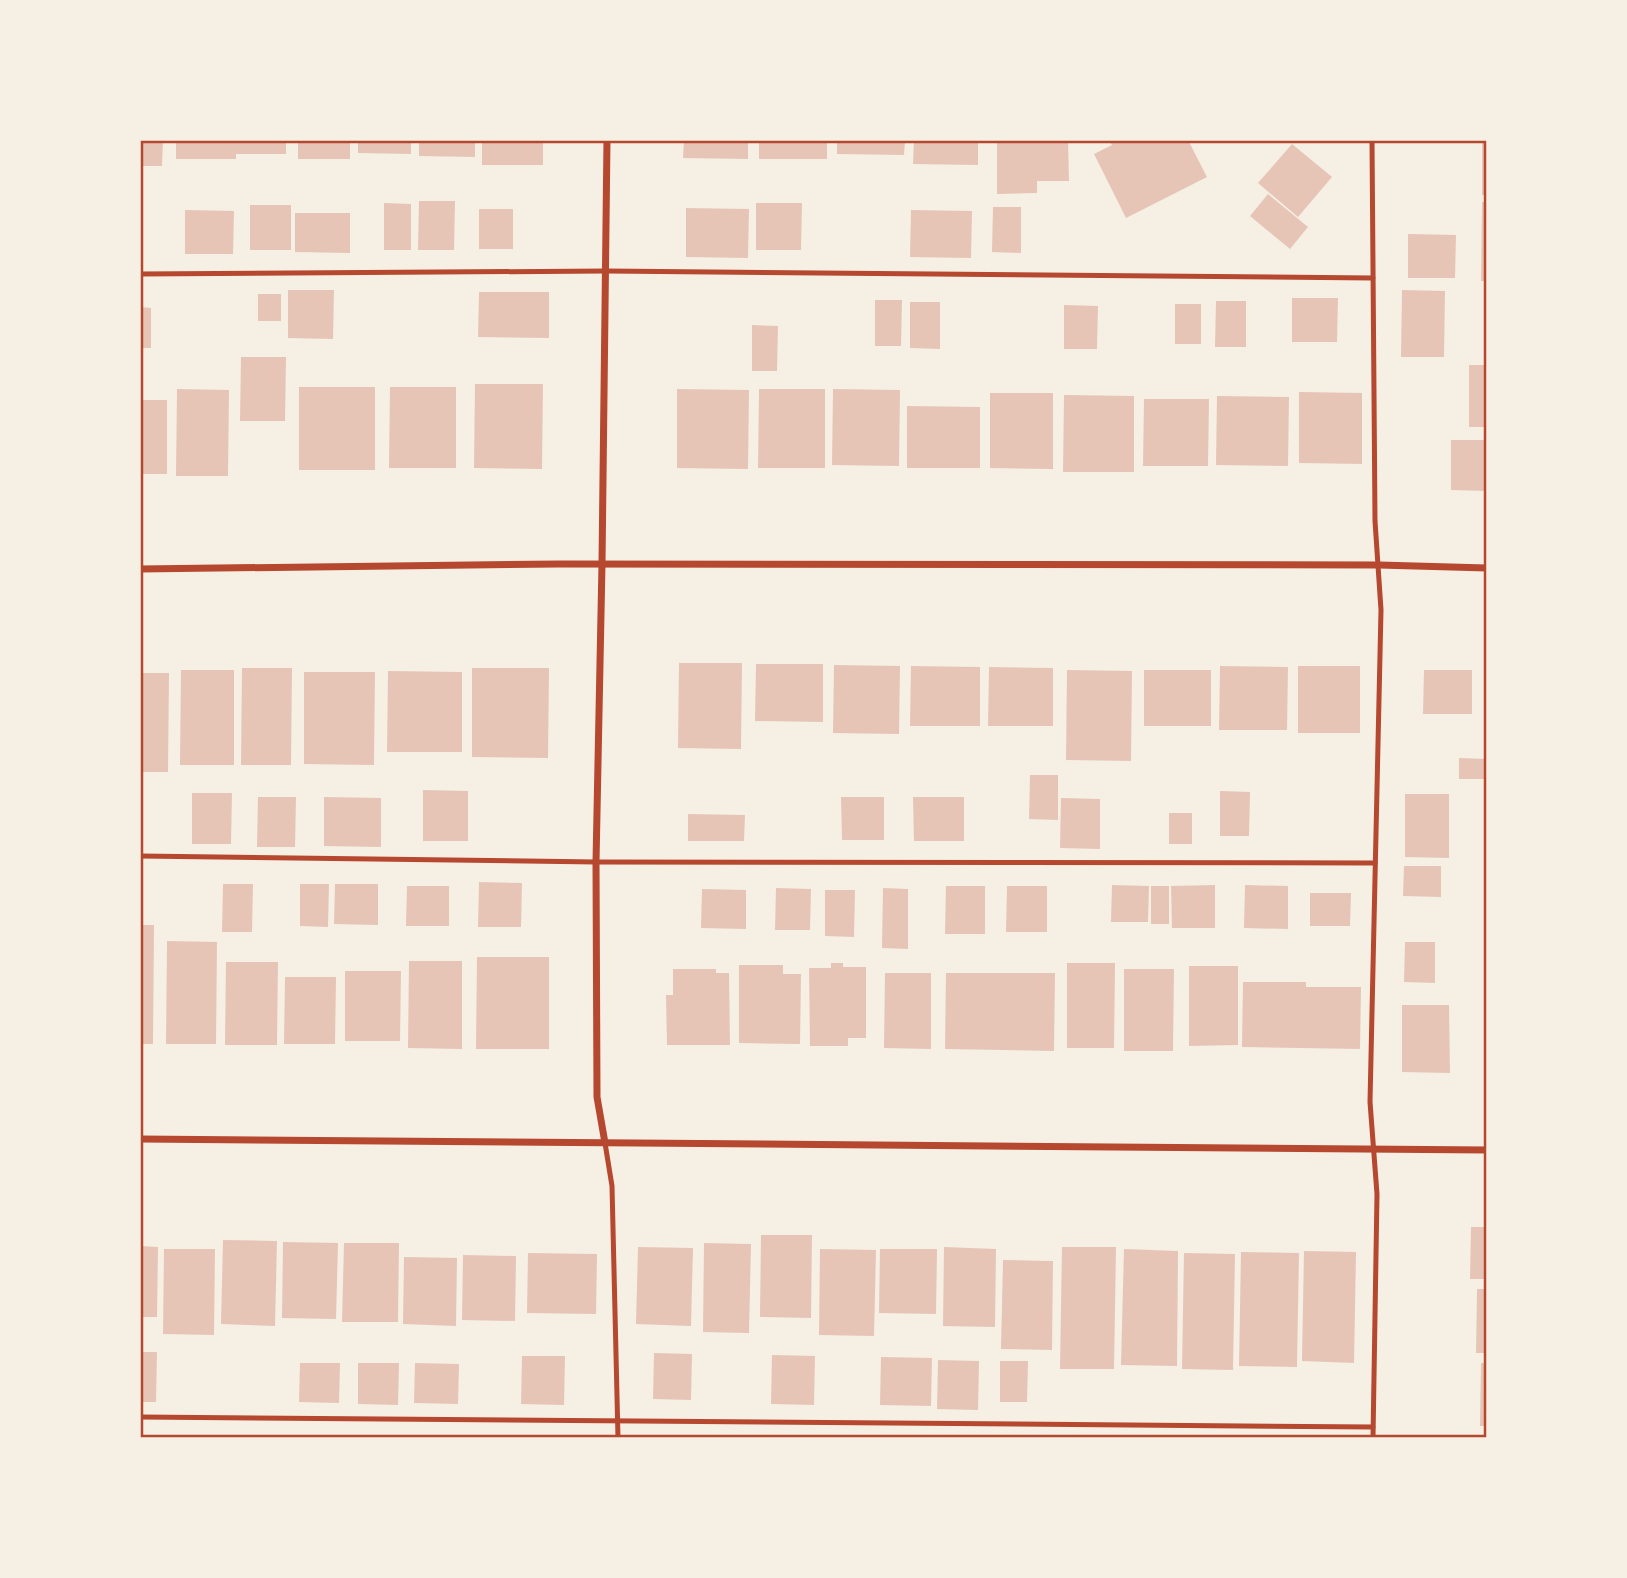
<svg xmlns="http://www.w3.org/2000/svg" width="1627" height="1578" viewBox="0 0 1627 1578" font-family="Figtree,sans-serif">
  <style>
    .building { fill: #e6c5b7 }
    .lines { fill: none; stroke-linecap: round; stroke-linejoin: round }
    .service { stroke: #b5482f; stroke-width: 5 }
    .minor { stroke: #b5482f; stroke-width: 7 }
    .neatline { fill: none; stroke: #b5482f; stroke-width: 2.5 }
  </style>
  <rect width="100%" height="100%" fill="#f6efe4"/>
  <g class="building">
    <path d="M140,140H163L162,166H140Z"/>
    <path d="M176,140H286V154H236V159H176Z"/>
    <rect x="298" y="140" width="52" height="19"/>
    <path d="M358,140H411V154L358,153Z"/>
    <path d="M419,140H475V157L419,156Z"/>
    <rect x="482" y="140" width="61" height="25"/>
    <path d="M684,140H748V159L683,158Z"/>
    <rect x="759" y="140" width="68" height="19"/>
    <path d="M837,140H905L904,155L837,154Z"/>
    <path d="M914,140H978V165L913,164Z"/>
    <path d="M997,140H1068L1069,181H1037V193L997,194Z"/>
    <path d="M1109,140H1188L1207,177L1126,218L1094,154L1112,145Z"/>
    <rect x="1482" y="140" width="5" height="55"/>
    <path d="M1292,144L1332,177L1298,217L1258,183Z"/>
    <path d="M1268,194L1308,227L1290,249L1250,216Z"/>
    <path d="M419,201H455L454,250H418Z"/>
    <path d="M1482,202H1487V281H1481Z"/>
    <path d="M384,203L411,204V250H384Z"/>
    <path d="M756,203H802L801,250H756Z"/>
    <rect x="250" y="205" width="41" height="45"/>
    <path d="M993,207H1021V253L992,252Z"/>
    <path d="M686,208L749,209L748,258L686,257Z"/>
    <rect x="479" y="209" width="34" height="40"/>
    <path d="M185,210L234,211L233,254H185Z"/>
    <path d="M911,210L972,211L971,258L910,257Z"/>
    <path d="M295,213H350V253L295,252Z"/>
    <path d="M1408,234L1456,235L1455,278H1408Z"/>
    <path d="M288,290H334L333,339L288,338Z"/>
    <path d="M1402,290L1445,291L1444,357H1401Z"/>
    <path d="M479,292H549V338L478,337Z"/>
    <rect x="258" y="294" width="23" height="27"/>
    <path d="M1292,298H1338L1337,342H1292Z"/>
    <path d="M875,300H902L901,346H875Z"/>
    <path d="M1216,301H1246V347H1215Z"/>
    <path d="M910,302H940V349L910,348Z"/>
    <rect x="1175" y="304" width="26" height="40"/>
    <path d="M1064,305L1098,306L1097,349H1064Z"/>
    <path d="M140,307L151,308V348H140Z"/>
    <path d="M752,325L778,326L777,371H752Z"/>
    <path d="M241,357H286L285,421H240Z"/>
    <rect x="1469" y="365" width="18" height="62"/>
    <path d="M475,384H543L542,469L474,468Z"/>
    <rect x="299" y="387" width="76" height="83"/>
    <path d="M390,387H456V468H389Z"/>
    <path d="M177,389L229,390L228,476H176Z"/>
    <path d="M677,389L749,390L748,469L677,468Z"/>
    <path d="M759,389H825V468H758Z"/>
    <path d="M833,389L900,390L899,466L832,465Z"/>
    <path d="M1299,392L1362,393V464L1299,463Z"/>
    <path d="M990,393H1053V469L990,468Z"/>
    <path d="M1064,395L1134,396V472H1063Z"/>
    <path d="M1217,396L1289,397L1288,466L1216,465Z"/>
    <path d="M1144,399H1209L1208,466H1143Z"/>
    <rect x="140" y="400" width="27" height="74"/>
    <path d="M907,406L980,407V468H907Z"/>
    <path d="M1451,440H1487V491L1451,490Z"/>
    <path d="M679,663H742L741,749L678,748Z"/>
    <path d="M756,664H823V722L755,721Z"/>
    <path d="M834,665L900,666L899,734L833,733Z"/>
    <path d="M911,666L980,667V726H910Z"/>
    <path d="M1220,666L1288,667L1287,730H1219Z"/>
    <rect x="1298" y="666" width="62" height="67"/>
    <path d="M989,667L1053,668V726H988Z"/>
    <path d="M242,668H292L291,765H241Z"/>
    <path d="M472,668H549L548,758L472,757Z"/>
    <path d="M181,670H234V765H180Z"/>
    <path d="M1067,670L1132,671L1131,761L1066,760Z"/>
    <rect x="1144" y="670" width="67" height="56"/>
    <path d="M1424,670H1472V714H1423Z"/>
    <path d="M388,671L462,672V752H387Z"/>
    <path d="M304,672H375L374,765L304,764Z"/>
    <path d="M140,673H169L168,772H140Z"/>
    <path d="M1459,758L1487,759V779H1459Z"/>
    <path d="M1030,775H1058V820L1029,819Z"/>
    <path d="M423,790L468,791V841H423Z"/>
    <path d="M1220,791L1250,792L1249,836H1220Z"/>
    <path d="M192,793H232L231,844H192Z"/>
    <path d="M1405,794H1449V858L1405,857Z"/>
    <path d="M258,797H296L295,847H257Z"/>
    <path d="M324,797L381,798V847L324,846Z"/>
    <path d="M841,797H884V840H842Z"/>
    <path d="M913,797H964V841H914Z"/>
    <path d="M1061,798L1100,799V849L1060,848Z"/>
    <rect x="1169" y="813" width="23" height="31"/>
    <path d="M688,814L745,815L744,841H688Z"/>
    <path d="M1404,866H1441V897L1403,896Z"/>
    <path d="M479,882L522,883L521,927H478Z"/>
    <path d="M223,884H253L252,932H222Z"/>
    <path d="M300,884H329L328,927L300,926Z"/>
    <path d="M335,884H378V925L334,924Z"/>
    <path d="M1112,885L1149,886L1148,922H1111Z"/>
    <path d="M1215,885V928H1172L1171,886Z"/>
    <path d="M1245,885L1288,886V929L1244,928Z"/>
    <path d="M407,886H449V926H406Z"/>
    <path d="M946,886H985V934H945Z"/>
    <path d="M1007,886H1047V932H1006Z"/>
    <rect x="1151" y="886" width="18" height="38"/>
    <path d="M776,888L811,889L810,930H775Z"/>
    <path d="M883,888L908,889V949L882,948Z"/>
    <path d="M702,889L746,890V929L701,928Z"/>
    <path d="M825,890H855L854,937L825,936Z"/>
    <path d="M1310,893H1351L1350,926H1310Z"/>
    <path d="M140,925H154L153,1044H140Z"/>
    <path d="M167,941L217,942L216,1044H166Z"/>
    <path d="M1405,942H1435V983L1404,982Z"/>
    <path d="M477,957H549V1049H476Z"/>
    <path d="M409,961H462V1049L408,1048Z"/>
    <path d="M226,962H278L277,1045H225Z"/>
    <path d="M831,963H843V967H866V1038H848V1046H810L809,968H831Z"/>
    <path d="M1067,963H1115L1114,1048H1067Z"/>
    <path d="M739,965H783V974H801L800,1044L739,1043Z"/>
    <path d="M1189,966H1238V1045L1189,1046Z"/>
    <path d="M673,969H716V973H729L730,1045H667L666,995H673Z"/>
    <path d="M1124,969H1174L1173,1051H1124Z"/>
    <path d="M345,971H401L400,1041H345Z"/>
    <path d="M885,973H931V1049L884,1048Z"/>
    <path d="M946,973H1055L1054,1051L945,1049Z"/>
    <path d="M285,977H336L335,1044H284Z"/>
    <path d="M1243,982H1306V987H1361L1360,1049L1242,1047Z"/>
    <path d="M1402,1005H1449L1450,1073L1402,1072Z"/>
    <path d="M1471,1227H1487V1279H1470Z"/>
    <path d="M761,1235H812L811,1318L760,1317Z"/>
    <path d="M223,1240L277,1241L275,1326L221,1324Z"/>
    <path d="M283,1242L338,1243L336,1319L282,1318Z"/>
    <path d="M344,1243H399L398,1322H342Z"/>
    <path d="M704,1243L751,1244L749,1333L703,1332Z"/>
    <path d="M140,1246L158,1247L157,1317H140Z"/>
    <path d="M638,1247L693,1248L691,1326L636,1324Z"/>
    <path d="M944,1247L996,1249L995,1327L943,1326Z"/>
    <path d="M1062,1247H1116L1114,1369H1060Z"/>
    <path d="M164,1249H215L214,1335L163,1334Z"/>
    <path d="M820,1249L876,1250L874,1336L819,1335Z"/>
    <path d="M880,1249H937L936,1314L879,1313Z"/>
    <path d="M1124,1249L1178,1251L1177,1366L1121,1365Z"/>
    <path d="M1304,1251L1356,1252L1354,1363L1302,1361Z"/>
    <path d="M1241,1252L1299,1253L1297,1367L1239,1366Z"/>
    <path d="M528,1253L597,1254L596,1314L527,1313Z"/>
    <path d="M1184,1253L1235,1254L1233,1370L1182,1369Z"/>
    <path d="M463,1255L516,1256L515,1321L462,1320Z"/>
    <path d="M404,1257L457,1258L456,1326L403,1324Z"/>
    <path d="M1003,1260L1053,1261L1052,1350L1001,1349Z"/>
    <path d="M1477,1289H1487V1353H1476Z"/>
    <path d="M140,1352H157L156,1402H140Z"/>
    <path d="M654,1353L692,1354L691,1400L653,1399Z"/>
    <path d="M772,1355L815,1356L814,1405L771,1404Z"/>
    <path d="M522,1356H565L564,1405L521,1404Z"/>
    <path d="M881,1357L932,1358L931,1406L880,1405Z"/>
    <path d="M938,1360L979,1361L978,1410L937,1409Z"/>
    <path d="M1000,1361H1028L1027,1402H1000Z"/>
    <path d="M300,1363H340L339,1403L299,1402Z"/>
    <path d="M358,1363H399L398,1405L358,1404Z"/>
    <path d="M415,1363L459,1364L458,1404L414,1403Z"/>
    <path d="M1481,1363H1487V1426H1480Z"/>
  </g>
  <g class="lines">
    <g class="service">
      <path d="M1372,140L1375,521L1381,610L1370,1102L1377,1194L1373,1438"/>
      <path d="M140,274L606,271L1373,278"/>
      <path d="M140,856L596,862L1375,863"/>
      <path d="M605,1143L612,1186L618,1438"/>
      <path d="M140,1417L1373,1427"/>
    </g>
    <g class="minor">
      <path d="M140,569L559,564L1379,565L1487,568"/>
      <path d="M140,1139L1487,1150"/>
      <path d="M605,1143L597,1097L596,862L602,564L607,140"/>
    </g>
  </g>
  <rect width="1627" height="1578" fill="none" stroke="#f6efe4" stroke-width="284"/>
  <rect x="142" y="142" width="1343" height="1294" class="neatline"/>
</svg>
